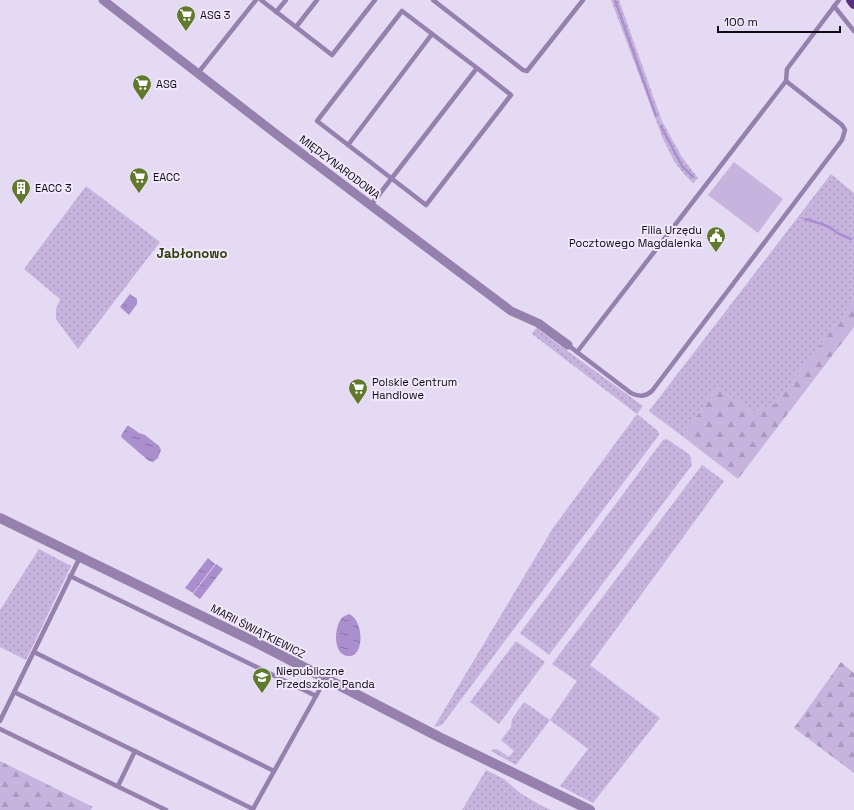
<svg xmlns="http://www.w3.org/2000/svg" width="854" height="810" viewBox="0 0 854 810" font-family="'Space Grotesk',sans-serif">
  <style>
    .grass { fill: url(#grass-dots) }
    .forest { fill: url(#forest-firs) }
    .pitch { fill: #c6b3de }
    .water { fill: url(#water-ripples) }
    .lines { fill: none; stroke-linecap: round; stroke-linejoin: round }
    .stream { stroke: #ab8ecd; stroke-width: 2.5 }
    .service { stroke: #9580ae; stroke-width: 4.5 }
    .minor { stroke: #9580ae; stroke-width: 9 }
    .tertiary { stroke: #9580ae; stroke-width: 10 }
    .primary { stroke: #582e7f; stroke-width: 10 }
    .labels { text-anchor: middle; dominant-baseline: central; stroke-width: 4; stroke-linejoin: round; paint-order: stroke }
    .poi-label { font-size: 11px; fill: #0e0a13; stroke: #f1e8fd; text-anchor: start }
    .street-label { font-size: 11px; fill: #0e0a13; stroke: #f1e8fd }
    .quarter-label { font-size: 13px; font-weight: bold; fill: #2e3e05; stroke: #f1e8fd }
  </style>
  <defs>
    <pattern id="grass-dots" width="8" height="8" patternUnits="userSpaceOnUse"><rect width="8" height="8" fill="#c6b3de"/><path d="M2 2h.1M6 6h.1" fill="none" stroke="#a999be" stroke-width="1.8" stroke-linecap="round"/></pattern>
    <pattern id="forest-firs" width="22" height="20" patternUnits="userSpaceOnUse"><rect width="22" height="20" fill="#c6b3de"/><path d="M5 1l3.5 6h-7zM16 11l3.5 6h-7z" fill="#a999be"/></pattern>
    <pattern id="water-ripples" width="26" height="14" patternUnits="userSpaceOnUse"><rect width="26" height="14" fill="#ab8ecd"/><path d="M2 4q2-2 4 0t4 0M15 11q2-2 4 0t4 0" fill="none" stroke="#8a72a5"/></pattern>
  </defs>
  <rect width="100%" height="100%" fill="#e5daf4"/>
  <g class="grass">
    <path d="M611,0H619L662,121L682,157L698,178L693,183L683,173L674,161L663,139Z"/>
    <path d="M831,174L854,193V298L850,306L775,404L751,412L718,387L682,436L649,411Z"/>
    <path d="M86,186L160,242L78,349L56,319V309L60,299L24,269Z"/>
    <path d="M536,328L643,406L637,414L658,431L659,435L442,725L434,727L553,528L637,414L532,334Z"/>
    <path d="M667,439L690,455L692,465L549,655L520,633L663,440Z"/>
    <path d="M702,465L724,481L590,665L660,718L593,803L560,786L588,749L550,720L516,765L491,751L492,750L497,749L509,757L514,751L501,740L511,727L512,719L524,702L550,720L577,681L552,664Z"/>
    <path d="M39,549L71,566L26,660L0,647V610Z"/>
    <path d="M516,641L545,662L499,724L470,702Z"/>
    <path d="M486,770L504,779L520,793L542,806L551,810H462Z"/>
  </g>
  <g class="forest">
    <path d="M854,298V327L738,479L682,436L718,387L751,412L775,404L850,306Z"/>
    <path d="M841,662L854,673V773L794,728Z"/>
    <path d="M0,761L93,807L91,810H0Z"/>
  </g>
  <path class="pitch" d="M734,162L783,199L758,233L708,195Z"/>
  <g class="water">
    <path d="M130,294L137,299V304L129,315L120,307Z"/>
    <path d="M127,426H129L139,433L145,435L159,446L161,450L158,458L153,462L149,461L121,437L122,434Z"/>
    <path d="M208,558L215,564L193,593L185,588Z"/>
    <path d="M216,564L223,569L200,599L193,594Z"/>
    <path d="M349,614C364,620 365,658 348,656C332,655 334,624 343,617C344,616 347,615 349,614Z"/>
  </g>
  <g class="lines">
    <g class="stream">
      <path d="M615,0L656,116"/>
      <path d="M661,126L682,166L693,177"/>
      <path d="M805,219L822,224L831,228L839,234L851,239"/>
    </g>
    <g class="service">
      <path d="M261,0L332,55L375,0"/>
      <path d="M433,0L523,70L527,71L583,0"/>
      <path d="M834,6L854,31"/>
      <path d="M276,12L286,0"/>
      <path d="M296,27L317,0"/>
      <path d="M198,73L256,0"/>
      <path d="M348,145L432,34"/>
      <path d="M371,205L477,68L511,95L426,205L317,121L402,11L477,68"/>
      <path d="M568,345L577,352L786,81L787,69L839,0"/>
      <path d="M577,352L631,393C639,397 645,397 652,391L842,140L845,130L842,125L786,81"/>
      <path d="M70,576L316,696"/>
      <path d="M34,652L274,771"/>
      <path d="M14,692L253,809L252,810"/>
      <path d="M0,721L80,557"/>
      <path d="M0,729L166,810"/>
      <path d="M118,786L135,751"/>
      <path d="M253,809L326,678"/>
    </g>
    <path class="minor" d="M103,0L280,137L511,311L538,323L568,345"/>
    <path class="tertiary" d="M0,518L255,642L439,737L590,810"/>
    <path class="primary" d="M851,0L854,4"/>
  </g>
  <defs>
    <symbol id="supermarket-pin" viewBox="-11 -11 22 30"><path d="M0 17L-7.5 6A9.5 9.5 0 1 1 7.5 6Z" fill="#61792c" stroke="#f1e8fd"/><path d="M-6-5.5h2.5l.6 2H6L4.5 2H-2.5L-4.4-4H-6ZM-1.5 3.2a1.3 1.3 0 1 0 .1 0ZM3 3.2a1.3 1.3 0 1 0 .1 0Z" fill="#fff"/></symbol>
    <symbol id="building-pin" viewBox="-11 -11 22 30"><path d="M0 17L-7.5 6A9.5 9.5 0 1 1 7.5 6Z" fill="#61792c" stroke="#f1e8fd"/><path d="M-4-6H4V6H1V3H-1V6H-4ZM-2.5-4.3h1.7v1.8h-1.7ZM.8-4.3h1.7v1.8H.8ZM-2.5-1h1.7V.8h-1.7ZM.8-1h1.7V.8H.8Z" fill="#fff"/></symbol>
    <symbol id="civic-pin" viewBox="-11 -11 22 30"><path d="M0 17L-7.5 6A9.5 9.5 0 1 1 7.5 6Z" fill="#61792c" stroke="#f1e8fd"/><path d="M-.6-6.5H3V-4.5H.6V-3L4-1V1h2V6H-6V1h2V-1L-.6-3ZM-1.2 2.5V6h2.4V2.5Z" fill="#fff"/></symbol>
    <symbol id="school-pin" viewBox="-11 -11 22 30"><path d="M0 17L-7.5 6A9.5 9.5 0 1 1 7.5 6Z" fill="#61792c" stroke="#f1e8fd"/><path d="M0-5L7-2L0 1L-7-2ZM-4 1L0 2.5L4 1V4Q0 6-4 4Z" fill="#fff"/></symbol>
  </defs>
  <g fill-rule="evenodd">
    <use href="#supermarket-pin" x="175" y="4" width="22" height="30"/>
    <use href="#supermarket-pin" x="131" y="73" width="22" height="30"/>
    <use href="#supermarket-pin" x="128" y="166" width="22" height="30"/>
    <use href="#building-pin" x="10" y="177" width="22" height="30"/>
    <use href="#civic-pin" x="705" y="225" width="22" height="30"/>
    <use href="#supermarket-pin" x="347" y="377" width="22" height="30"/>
    <use href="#school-pin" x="251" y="666" width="22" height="30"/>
  </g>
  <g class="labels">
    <g class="poi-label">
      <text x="200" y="15">ASG 3</text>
      <text x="156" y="84">ASG</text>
      <text x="153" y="177">EACC</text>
      <text x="35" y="188">EACC 3</text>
      <text x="702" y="230" text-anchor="end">Filia Urzędu<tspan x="702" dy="13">Pocztowego Magdalenka</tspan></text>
      <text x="372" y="382">Polskie Centrum<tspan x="372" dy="13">Handlowe</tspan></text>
      <text x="276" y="671">Niepubliczne<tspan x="276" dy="13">Przedszkole Panda</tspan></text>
    </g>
    <g class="street-label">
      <text transform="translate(340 167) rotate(37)">MIĘDZYNARODOWA</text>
      <text transform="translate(258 631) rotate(27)">MARII ŚWIĄTKIEWICZ</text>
    </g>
    <g class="quarter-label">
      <text x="192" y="253">Jabłonowo</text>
    </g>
  </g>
  <path d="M718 26v6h122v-6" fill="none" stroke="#0e0a13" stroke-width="2"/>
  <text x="724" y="26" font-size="12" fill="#0e0a13" stroke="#f1e8fd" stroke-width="3" paint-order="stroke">100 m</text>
</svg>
